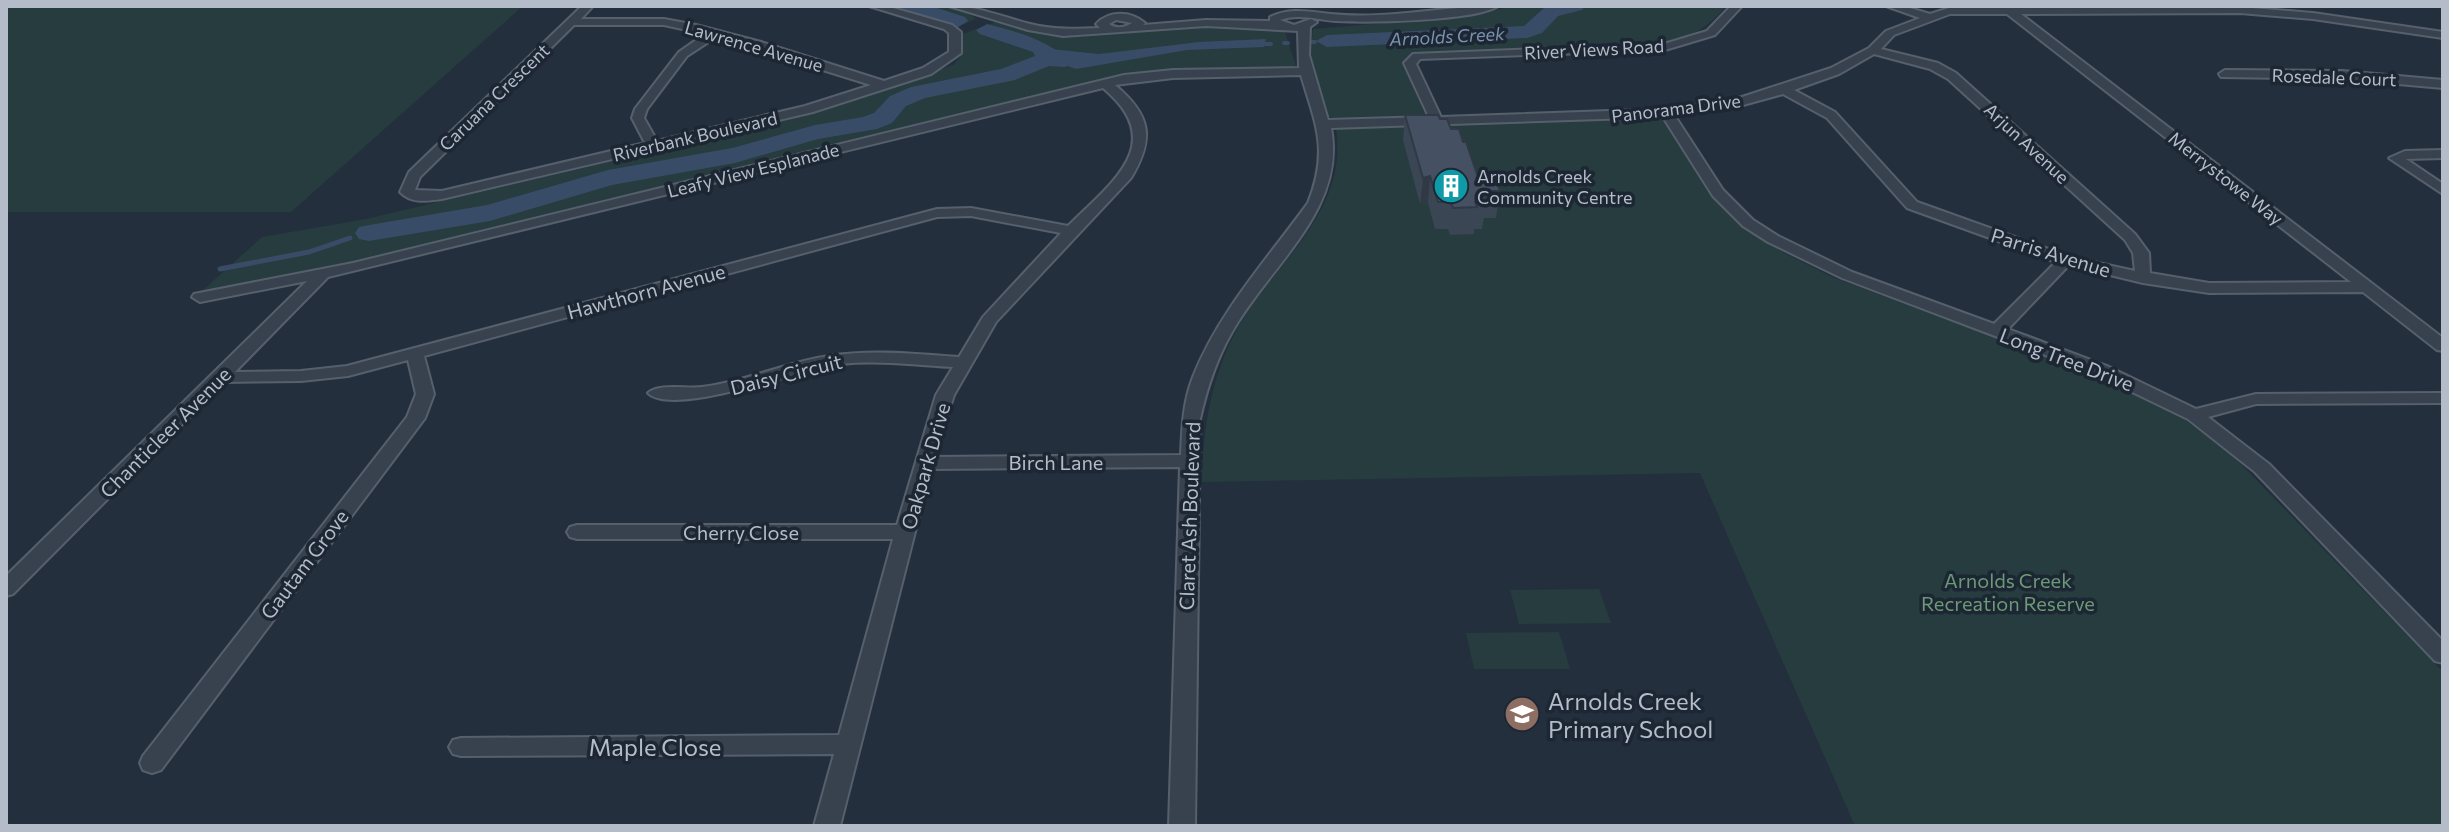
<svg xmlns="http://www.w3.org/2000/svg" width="2449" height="832" viewBox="0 0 2449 832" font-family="Commissioner,sans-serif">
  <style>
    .green { fill: #263c3f }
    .water { fill: #394c67 }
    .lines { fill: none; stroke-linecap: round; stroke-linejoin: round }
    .stream-far1 { stroke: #394c67; stroke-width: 4 }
    .stream { stroke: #394c67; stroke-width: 5 }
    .river { fill: #394c67; fill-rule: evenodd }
    .minor-casing { stroke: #565f6c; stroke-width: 4 }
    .minor { fill: #38414e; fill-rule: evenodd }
    .wall { fill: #3b4654 }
    .shaded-wall { fill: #303945 }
    .building { fill: #455162; stroke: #303945; stroke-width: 2 }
    .labels { text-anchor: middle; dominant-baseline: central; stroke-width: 7; stroke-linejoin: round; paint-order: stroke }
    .far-water-label { font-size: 18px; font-style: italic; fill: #7c92b1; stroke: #1d2633 }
    .far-street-label { font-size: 18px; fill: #b4bcc9; stroke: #1d2633 }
    .far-poi-label { font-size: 18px; fill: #b4bcc9; stroke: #1d2633; text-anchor: start }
    .street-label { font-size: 20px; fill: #b4bcc9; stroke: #1d2633 }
    .park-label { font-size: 20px; fill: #6b9a76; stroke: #1d2633 }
    .near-poi-label { font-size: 24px; fill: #b4bcc9; stroke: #1d2633; text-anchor: start }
    .near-street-label { font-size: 24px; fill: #b4bcc9; stroke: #1d2633 }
  </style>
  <rect width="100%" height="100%" fill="#242f3e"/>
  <g class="green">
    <path d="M6,6H523L291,212H6Z"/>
    <path d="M867,6C901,6 954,0 976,19L953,29Z"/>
    <path d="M1515,6H1726C1707,29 1691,37 1662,44L1417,53L1408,56L1405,62L1431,118L1337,120L1329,116L1310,54L1313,29L1456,17Z"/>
    <path d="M995,22L1063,36L1165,28H1269L1285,32L1296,66L1287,69L1155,73L345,267L202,291L262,237L366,219L823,111L953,65L960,57V35Z"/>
    <path d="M1661,117L1709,193L1744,228L1786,254L1832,277L2094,374L2179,415L2235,458L2443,672V826H1855L1700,473L1202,482C1203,427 1211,378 1237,329C1274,263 1349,212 1336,128Z"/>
    <path d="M1599,589L1611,623L1519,624L1510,590Z"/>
    <path d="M1559,632L1570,669H1474L1466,633Z"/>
  </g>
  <path class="water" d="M1266,39L1264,47L1187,50L1076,69L1048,59L1041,48L1099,54L1199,42Z"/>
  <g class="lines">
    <g class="stream-far1">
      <path d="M1310,42H1315"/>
      <path d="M1284,43H1288"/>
      <path d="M1265,44H1271"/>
    </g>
    <path class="stream" d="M220,269L309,252L350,238"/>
    <g class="river">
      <path d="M900,6H931L965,17L968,21L958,27L903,10Z"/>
      <path d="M1550,6H1585L1582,10L1558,16L1542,33L1527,38L1327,47L1316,41L1327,35L1524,26L1544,8Z"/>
      <path d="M987,24C1015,31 1052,41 1069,62L1066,67L1049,66L1015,80L925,98L906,106L892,123L877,129L818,139L735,163L612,185L490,221L369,241L359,239L355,233L359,227L369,225L487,205L608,170L732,148L815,125L863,117L874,113L890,96L911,87L1001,69L1035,56L1033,52L980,34L976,30Z"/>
    </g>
    <defs>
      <g id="minor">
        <path d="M582,6H593L581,19H664L696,25L761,42L884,81L923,68L949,52V33L944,29L869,6H886L952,25L961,32V53L931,74L813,112L442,199C426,201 412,204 400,192L409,172ZM574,25H664L705,34L679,52L635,109L632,118L645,143L442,191L415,190L420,177ZM716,37L871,85L805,106L657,141L644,118L647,109L687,56Z"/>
        <path d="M949,6C977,6 1003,17 1030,24C1053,30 1076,29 1100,28L1096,24C1109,10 1131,11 1145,23L1143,25L1206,20L1270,21V17C1290,7 1310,12 1331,14C1387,20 1443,6 1498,6C1475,21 1368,23 1336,21C1318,20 1298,13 1280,20L1294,25L1311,19L1317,22L1310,27L1309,55L1328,120L1429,117L1404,63L1413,54L1664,44L1707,31L1731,6H1742L1715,35L1665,50L1420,59L1416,64L1441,117L1667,109L1742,97L1831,68L1869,48L1886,31L1920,18L1886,6H1903L1930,14L1949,8L2240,7L2313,13L2443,32V38L2313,19L2240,13L2021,14L2443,338V351L2437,350L2363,292L2209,293L2143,283L2069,265L2008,329L2107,366L2196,409L2256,394L2443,393V403L2256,404L2208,417L2269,464L2443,641V663L2435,661L2255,472L2188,419L2095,374L1842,278L1768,242L1743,226L1713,196L1663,117L1331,128C1347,210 1268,267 1232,332C1216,360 1207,388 1200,419L1195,826H1169L1180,467L931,469L840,826H814L834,754L461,756L453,754L449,747L453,740L461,738L839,735L893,539H577L570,537L567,532L570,527L577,525H897L936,395L953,367C916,365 878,360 841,364C804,368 674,418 648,393C659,383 687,389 702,387C745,382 786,362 829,356C872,349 916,354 959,357L983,317L1061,233L971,216L937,217L424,356L434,394L425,418L161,770L152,773L143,770L140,763L143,756L407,417L416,394L408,360L348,376L301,381L224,382L13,594L6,596V576L307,281L200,302L192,297L194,294L353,263L1124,75L1173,70L1299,68L1298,31L1206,26L1063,36L1028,30ZM1950,14H2007L2351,282L2209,283L2150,273L2149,253L2135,234L1956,73L1938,63L1881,49L1894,35ZM1116,20L1132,23C1124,28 1116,29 1109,24ZM1874,54L1930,69L1948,79L2125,240L2133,253L2135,271L2071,257L1917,202L1835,112L1794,90L1839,74ZM1301,75C1316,125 1329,150 1308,203C1268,258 1218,313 1193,377C1183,402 1182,429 1181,455L934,457L954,395L996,322L1131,178C1155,138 1151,115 1115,85L1173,78ZM1103,88C1169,143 1112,182 1068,226L971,208L937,209L347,366L301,371L235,372L328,277ZM1783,94L1827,118L1907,208L2056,262L1994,324L1852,272L1778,236L1753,220L1723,190L1675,116L1743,105Z"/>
        <path d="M2225,70L2342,71L2443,80V88L2342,79L2221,77L2219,74Z"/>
        <path d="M2443,150V158L2406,159L2443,184V194L2389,158L2405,151Z"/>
      </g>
    </defs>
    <use href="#minor" class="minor-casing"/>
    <use href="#minor" class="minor"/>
  </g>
  <path class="wall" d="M1405,115L1440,119L1463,142L1477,174L1500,191L1496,218H1484L1482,229H1474V234L1450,235L1448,229H1435L1428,203L1420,204L1403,140Z"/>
  <path class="shaded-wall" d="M1430,176L1428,203L1420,204L1423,178Z"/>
  <path class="building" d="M1405,115H1438L1440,119H1447L1451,129H1459L1463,142H1466L1477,174H1494L1500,191H1482L1486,202H1475L1477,207L1453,208L1451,202H1438L1430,176L1423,178Z"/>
  <defs>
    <symbol id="building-disc" viewBox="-11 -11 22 22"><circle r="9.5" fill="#0f9aa8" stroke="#1d2633"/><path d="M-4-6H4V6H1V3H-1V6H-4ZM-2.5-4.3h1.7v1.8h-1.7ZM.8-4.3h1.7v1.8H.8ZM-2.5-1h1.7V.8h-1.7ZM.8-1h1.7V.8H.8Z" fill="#fff"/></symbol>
    <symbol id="school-disc" viewBox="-11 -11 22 22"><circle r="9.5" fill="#8d6e63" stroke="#1d2633"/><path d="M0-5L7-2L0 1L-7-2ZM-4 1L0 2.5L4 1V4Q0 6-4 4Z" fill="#fff"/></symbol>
  </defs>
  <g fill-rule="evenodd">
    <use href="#building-disc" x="1431" y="166" width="40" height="40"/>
    <use href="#school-disc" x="1502" y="694" width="40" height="40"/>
  </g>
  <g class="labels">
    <g class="far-water-label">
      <text transform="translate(1447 36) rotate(-3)">Arnolds Creek</text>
    </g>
    <g class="far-street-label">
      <text transform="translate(754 46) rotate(16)">Lawrence Avenue</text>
      <text transform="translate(1594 49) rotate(-3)">River Views Road</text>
      <text transform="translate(2334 77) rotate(2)">Rosedale Court</text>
      <text transform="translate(494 97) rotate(-44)">Caruana Crescent</text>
      <text transform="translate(1676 108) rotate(-7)">Panorama Drive</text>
      <text transform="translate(695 136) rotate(-13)">Riverbank Boulevard</text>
      <text transform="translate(2027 143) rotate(43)">Arjun Avenue</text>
      <text transform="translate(753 170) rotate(-14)">Leafy View Esplanade</text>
      <text transform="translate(2226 178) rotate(38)">Merrystowe Way</text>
    </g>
    <g class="far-poi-label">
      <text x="1477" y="176">Arnolds Creek<tspan x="1477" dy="21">Community Centre</tspan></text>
    </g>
    <g class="street-label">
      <text transform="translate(2051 252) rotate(17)">Parris Avenue</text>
      <text transform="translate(646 291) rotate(-15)">Hawthorn Avenue</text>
      <text transform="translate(2067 359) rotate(21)">Long Tree Drive</text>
      <text transform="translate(786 374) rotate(-14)">Daisy Circuit</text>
      <text transform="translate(165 432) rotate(-45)">Chanticleer Avenue</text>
      <text x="1056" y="462">Birch Lane</text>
      <text transform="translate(925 466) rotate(-74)">Oakpark Drive</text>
      <text transform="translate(1189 516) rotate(-88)">Claret Ash Boulevard</text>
      <text x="741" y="532">Cherry Close</text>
      <text transform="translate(304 564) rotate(-53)">Gautam Grove</text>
    </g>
    <g class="park-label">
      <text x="2008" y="580">Arnolds Creek<tspan x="2008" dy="23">Recreation Reserve</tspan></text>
    </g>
    <g class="near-poi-label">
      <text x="1548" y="700">Arnolds Creek<tspan x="1548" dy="28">Primary School</tspan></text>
    </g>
    <g class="near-street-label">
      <text x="655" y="746">Maple Close</text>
    </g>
  </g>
  <rect width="2449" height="832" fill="none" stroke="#b4bcc9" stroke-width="16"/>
</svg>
